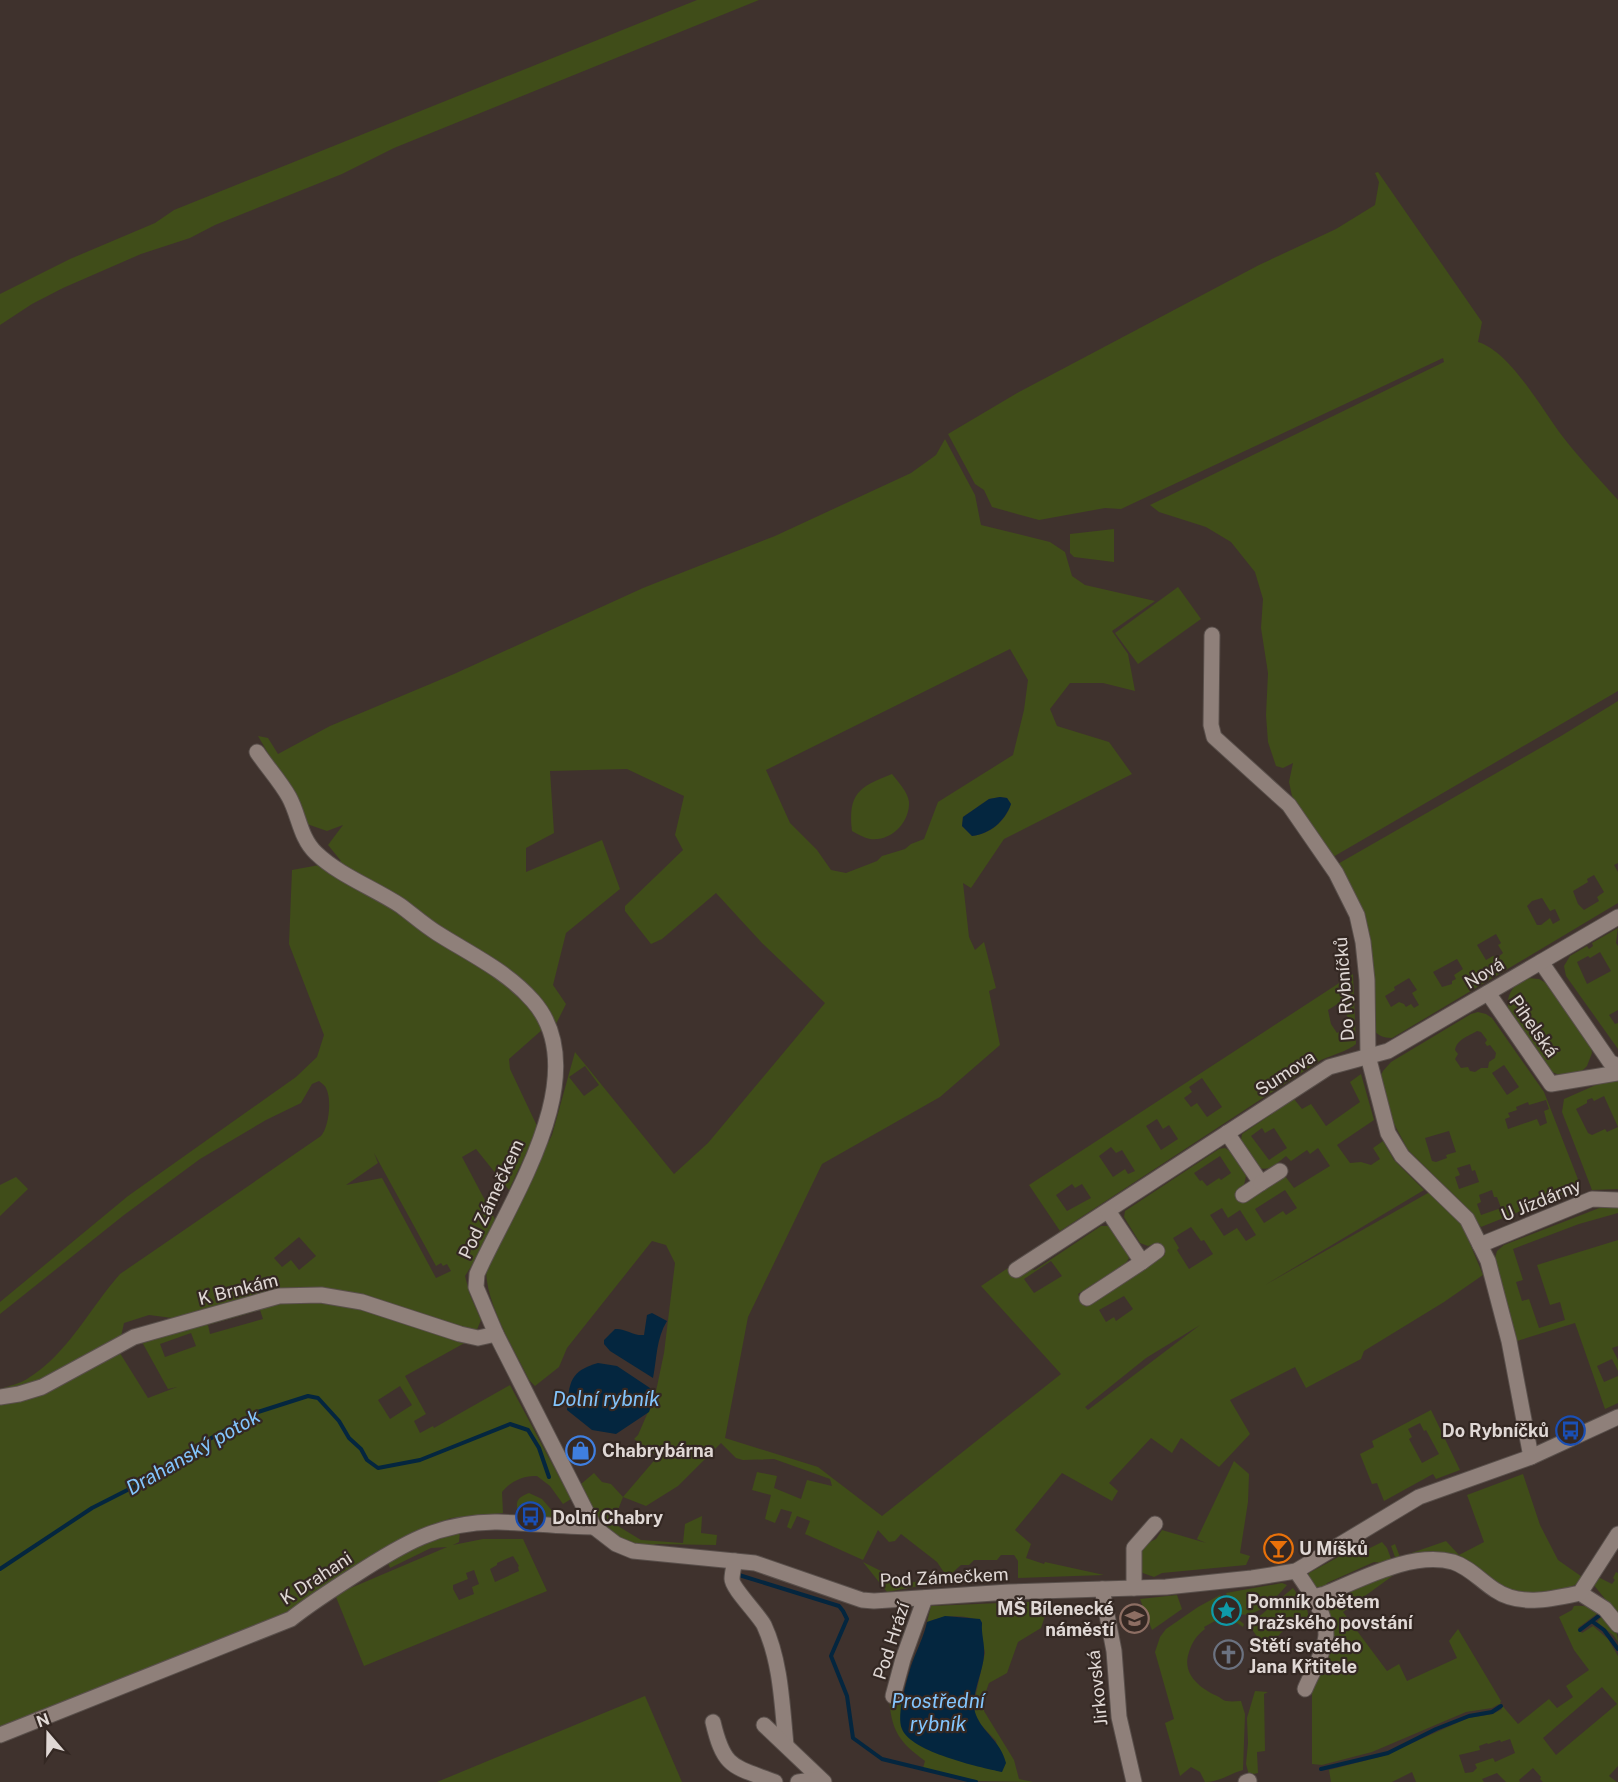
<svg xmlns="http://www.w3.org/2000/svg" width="1618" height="1782" viewBox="0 0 1618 1782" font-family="'Public Sans',sans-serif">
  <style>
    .green { fill: #404d19; fill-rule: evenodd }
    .water { fill: #04263f }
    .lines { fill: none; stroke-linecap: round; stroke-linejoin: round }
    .stream { stroke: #04263f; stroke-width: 4 }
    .street-casing { stroke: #594f4b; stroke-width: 17 }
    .street { stroke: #8f807a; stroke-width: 15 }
    .labels { text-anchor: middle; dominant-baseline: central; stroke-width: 4.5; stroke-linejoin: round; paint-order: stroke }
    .street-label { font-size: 18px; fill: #e0d8d5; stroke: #342823 }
    .poi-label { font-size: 18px; font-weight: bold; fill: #e0d8d5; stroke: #342823; text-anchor: start }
    .water-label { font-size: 20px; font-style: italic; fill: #83c5fd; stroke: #342823 }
  </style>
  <rect width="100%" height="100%" fill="#3f322d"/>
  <g class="green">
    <path d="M697,0H759L394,148L342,174L215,225L190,238L141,254L63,288L32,304L0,325V294L70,259L155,223L174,210Z"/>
    <path d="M1378,172L1482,322L1478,342C1511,352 1542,410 1563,437C1580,459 1600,480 1618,500V691L1333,857L1292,796L1289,782L1293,763L1283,768L1276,766L1268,742L1266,715L1268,673L1261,628L1263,599L1255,572L1231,542L1206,527L1159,512L1150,505L1444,362L1443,358L1121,509L1105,508L1039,520L992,507L984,490L975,484L948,434L1019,392L1259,265L1336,229L1375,205L1379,182L1375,173Z"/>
    <path d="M945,439L975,495L981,525L1050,542L1065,552L1072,576L1085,585L1155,601L1112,631L1128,654L1135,691L1103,683H1070L1050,709L1057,726L1109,742L1132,774L1004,839L971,888L963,883L969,937L975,950L984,942L996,988L989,991L1000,1045L940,1097L822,1164L748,1317L725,1438L818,1467L882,1516L1061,1374L981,1286L1011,1266L1018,1276L1031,1269L1035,1270L1101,1226H1109L1127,1251L1129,1258L1126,1263L1078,1294L1086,1307L1165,1255L1157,1243L1148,1246L1140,1243L1124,1217L1125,1211L1219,1149L1225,1148L1230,1151L1246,1176L1244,1185L1236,1191L1244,1203L1285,1176L1294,1188L1330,1166L1318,1148L1310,1154L1307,1150L1291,1161L1286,1156C1277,1163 1271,1171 1259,1168L1241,1140L1242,1134L1294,1099L1302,1109L1311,1104L1326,1126L1360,1102L1350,1082L1361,1074L1374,1120L1337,1145L1350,1163L1361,1162L1371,1165L1380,1159L1373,1148L1383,1141L1394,1160L1424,1190L1265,1285L1435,1189L1458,1215L1483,1275L1444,1302L1364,1351L1361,1359L1306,1388L1295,1367L1230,1400L1250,1434L1219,1467L1181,1438L1172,1453L1151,1438L1109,1483L1118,1491L1112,1501L1062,1473L1015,1530L1031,1544L1026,1558L1044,1564L1045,1562L1104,1575L1018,1578V1561L1014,1555H1001L997,1560H974L969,1565H961L951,1574V1580L887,1592L863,1562L905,1583L940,1579L949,1580L937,1562L901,1534L895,1541L889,1542L878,1530L863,1560L805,1534L810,1521L797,1516L791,1529L787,1527L792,1512L781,1509L775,1523L765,1519L771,1495L752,1490L757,1472L777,1476L774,1488L801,1499L807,1480L832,1486L830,1479L774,1459L743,1460L736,1458L721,1443L678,1486L646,1506L623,1497L618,1510L608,1520L641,1540L683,1543L685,1524L702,1516L701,1533L717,1535L716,1545L655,1544L651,1548C605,1540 598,1525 581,1484L594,1473L602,1482L611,1484L623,1497L658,1456L634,1439L638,1435L655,1396L664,1353L675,1263L666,1245L652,1241L567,1348L559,1367L535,1386L529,1380C513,1347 485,1303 486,1267L552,1135L575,1052L674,1174L708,1143L825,1003L762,943L716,893L662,939L651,944L625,911V906L683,850L675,835L684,796L627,769L550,771L554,833L526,848V872L602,840L620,889L566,933L553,985L566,1004L556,1024L540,1002L512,975L359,875L333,870L378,898L492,974C500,983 510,986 519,993C530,1003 536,1017 543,1029L509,1059L510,1069L538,1128L509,1190L476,1149L462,1157L496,1221L477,1262L472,1265L465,1276L470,1295L481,1320L476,1332L457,1329L386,1304L357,1296L309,1291H287L265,1295L180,1319L149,1315L124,1323L118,1350L148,1398L177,1387L168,1389L142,1342L262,1307L261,1304L283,1299H323L372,1308L382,1317L402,1319L470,1340L405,1376L426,1414L414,1421L420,1433L433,1426L434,1428L510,1385L571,1499L563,1504L550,1486L537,1476C523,1475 510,1482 502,1492L503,1513L451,1518L413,1533L376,1554L285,1615L0,1728V1389C9,1386 19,1384 27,1379C68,1354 89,1309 120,1274L321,1136C329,1127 332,1099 326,1088C325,1085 321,1083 319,1081L312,1084L301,1103L266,1120L200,1159L124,1215L0,1314V1302L128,1196L296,1077L317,1057L324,1035L289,944L292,870L341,861L328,845L343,825L327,831L304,823L279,772L258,736L268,738L278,754L330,726L454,674L643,588L775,536L911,473L936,455ZM1010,649L1028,680L1024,710L1013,755L938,802L924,839L911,844L905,849L882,856L877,861L846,873L831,870L817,850L790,823L766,770ZM1000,797L1007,798L1011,804C1005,822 990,834 972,836L962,826L963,817L989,799ZM585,1066L599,1085L584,1096L569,1077ZM1262,1128L1265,1133L1274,1128L1287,1148L1269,1160L1251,1136ZM374,1153L436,1266L441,1263L443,1266L447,1264L451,1271L436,1278L382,1178L346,1185L378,1163ZM1220,1156L1231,1173L1221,1180L1219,1178L1207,1186L1202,1180L1200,1181L1194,1173ZM1285,1190L1297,1208L1286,1215L1283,1211L1264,1223L1255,1209ZM1222,1208L1228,1218L1240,1210L1256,1235L1246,1241L1237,1228L1224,1236L1210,1215ZM1191,1227L1201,1241L1204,1240L1213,1254L1189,1269L1177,1250L1179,1248L1173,1238ZM299,1237L316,1256L299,1270L291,1260L282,1267L274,1258ZM1051,1261L1062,1276L1034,1293L1024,1279ZM1124,1296L1133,1309L1116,1321L1114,1317L1106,1322L1099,1310ZM260,1310L263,1319L210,1334L208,1325ZM1200,1325L1088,1410L1085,1407L1146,1358ZM191,1333L196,1346L165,1357L160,1344ZM400,1386L412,1405L390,1419L378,1400Z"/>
    <path d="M1114,529V562L1074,557L1070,553V534Z"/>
    <path d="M1178,587L1201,619L1138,664L1115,633Z"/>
    <path d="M1618,701V863L1614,865L1618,872V903L1392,1038C1383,1038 1377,1035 1372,1028V981L1336,865L1561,736ZM1594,875L1604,892L1597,897L1599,901L1584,910L1578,904L1573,891L1588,882L1587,879ZM1542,898L1550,911L1555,909L1560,920L1553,924L1550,918L1541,925H1537L1527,906L1532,901ZM1496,934L1501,943L1498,945L1503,953L1497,958L1493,956L1486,960L1477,945ZM1457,959L1463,969L1454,975L1456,979L1452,981V984L1442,987L1433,972ZM1409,978L1417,990L1412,993L1419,1005L1414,1008L1411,1004L1406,1007L1404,1004L1399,1002L1391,1007L1385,996L1395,990L1394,987Z"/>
    <path d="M892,774C898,782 908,792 909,802C910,822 891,842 870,839C864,838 858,834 852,831C848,794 858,787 892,774Z"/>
    <path d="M1618,928L1616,943L1618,946V1010L1609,1015L1615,1024L1618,1023V1049L1566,976L1564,966L1570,956L1587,946L1589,949L1593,946L1592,943ZM1600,952L1611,971L1587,984L1577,962L1588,956L1590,958Z"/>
    <path d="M1353,974L1356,1044C1350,1050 1330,1056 1321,1060L1060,1231L1029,1185ZM1339,1003L1349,1019V1038L1342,1040L1339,1032L1337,1033L1331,1024L1328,1010ZM1202,1078L1222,1107L1207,1117L1197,1103L1191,1107L1184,1098L1192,1092L1189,1087ZM1157,1119L1163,1129L1169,1125L1178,1139L1161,1150L1146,1126ZM1111,1147L1116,1153L1122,1150L1135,1171L1128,1174L1125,1169L1113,1177L1099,1156ZM1072,1184L1075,1188L1082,1184L1091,1198L1067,1211L1056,1195Z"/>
    <path d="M1527,978L1539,979L1548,984L1591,1047L1592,1053L1587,1066L1581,1072L1562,1076L1552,1072L1509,1012C1505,995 1512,986 1527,978Z"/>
    <path d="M1478,1012L1486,1014L1492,1018L1544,1092L1581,1187L1481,1227L1467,1208L1408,1150L1392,1120L1379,1079L1383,1071L1391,1062L1471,1014ZM1477,1031L1481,1032L1487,1040L1485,1043L1487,1046L1490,1045L1496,1053L1495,1058L1489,1062L1488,1068H1481L1475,1072L1470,1071L1468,1067L1461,1068L1455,1059L1458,1054L1455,1050C1457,1039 1469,1036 1477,1031ZM1504,1065L1519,1087L1507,1095L1492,1073ZM1546,1100L1549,1109L1544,1111L1547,1123L1540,1126L1537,1119L1508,1129L1505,1119L1510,1117L1508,1113L1517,1110L1516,1107L1528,1102L1529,1105ZM1449,1131L1456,1152L1446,1155L1447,1158L1436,1162L1432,1161L1425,1138ZM1470,1164L1472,1171L1475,1170L1479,1182L1459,1189L1455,1177L1460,1175L1457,1168ZM1492,1190L1494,1197H1497L1501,1208L1481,1215L1477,1204L1481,1202L1479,1195Z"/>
    <path d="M1618,1079V1127L1604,1096L1594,1101L1592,1098L1587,1100V1103L1576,1109L1588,1133L1592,1135L1605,1129L1607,1132L1618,1127V1189L1592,1190L1562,1112L1564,1099L1605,1081Z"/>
    <path d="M16,1177L28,1189L0,1216V1185Z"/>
    <path d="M1607,1205L1618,1206V1213L1579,1224L1513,1249L1523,1280L1516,1282L1522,1301L1529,1299L1539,1328L1565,1320L1560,1302L1550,1305L1537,1265L1618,1240V1346L1612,1348L1618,1360V1371L1612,1359L1597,1366L1604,1382L1618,1376V1403L1605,1409L1575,1323L1517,1341L1495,1258L1497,1251L1504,1245Z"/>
    <path d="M1431,1410L1460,1470L1436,1479L1433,1474L1384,1501L1377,1483L1372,1484L1360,1454L1374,1447L1372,1441ZM1420,1423L1424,1431L1426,1430L1439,1454L1422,1463L1409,1439L1412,1437L1408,1429Z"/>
    <path d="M1234,1461L1249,1474L1248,1502L1240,1553L1250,1556L1246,1565L1162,1573L1154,1577L1140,1572C1140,1554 1137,1547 1156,1539L1162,1530L1206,1543L1197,1539Z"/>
    <path d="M1523,1474L1540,1525L1558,1560L1585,1579C1566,1593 1527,1600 1505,1589C1492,1583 1480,1566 1466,1564C1444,1560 1419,1562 1396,1560L1391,1546L1395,1544L1400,1557L1446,1541L1459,1555L1484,1542L1467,1495Z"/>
    <path d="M529,1493L542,1499L560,1520C548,1520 518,1524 517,1507C516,1498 522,1496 529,1493Z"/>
    <path d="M460,1530L459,1542L453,1545L483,1539H523L547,1591L364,1666L336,1597L346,1590L447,1547L431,1548L390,1568L387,1561L415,1543ZM513,1556L519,1566L518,1567L519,1571L495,1582L490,1569L497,1565V1563ZM474,1570L479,1584L472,1587L474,1594L459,1600L453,1589V1585L468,1579L466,1573Z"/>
    <path d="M1382,1542L1387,1548L1392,1561L1382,1563L1374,1562L1327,1583L1324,1589L1316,1587L1309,1581V1573L1355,1548L1358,1554Z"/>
    <path d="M1401,1568L1402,1569L1343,1612L1387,1671L1399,1664L1407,1681L1457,1658L1449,1641L1458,1629L1501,1701L1500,1703L1518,1724L1549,1699L1557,1708L1573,1697L1566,1686L1589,1670L1574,1650L1559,1617L1572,1610L1574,1606C1596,1603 1618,1619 1618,1642L1613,1635L1597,1622L1602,1616L1598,1613L1578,1628L1582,1633L1593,1626L1608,1639L1618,1656V1766L1609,1776L1617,1782H1543L1540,1779L1541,1777L1533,1768L1519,1780L1520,1782H1506L1497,1773L1482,1779L1484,1782H1416L1412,1772L1392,1782H1331L1329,1770L1383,1756L1468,1718L1493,1714L1502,1709L1499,1704L1492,1708L1466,1712L1372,1752L1322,1765L1312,1764V1691L1314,1672L1330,1633L1328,1621V1603ZM1602,1687L1617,1704L1556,1755L1543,1738ZM1510,1739L1515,1753L1495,1762L1493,1758L1475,1764L1477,1768L1473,1772L1465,1773L1459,1755L1480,1750L1479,1746L1487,1743L1488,1744L1500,1740L1501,1742Z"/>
    <path d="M1616,1572L1618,1573V1615L1593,1584L1598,1577L1612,1584L1615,1580L1613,1578Z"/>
    <path d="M1282,1583L1287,1585C1278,1596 1250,1625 1235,1611C1231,1607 1228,1599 1226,1593Z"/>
    <path d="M1293,1588L1307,1608L1309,1620L1303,1626L1295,1619L1267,1647L1262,1649L1260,1641L1249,1625Z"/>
    <path d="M1177,1595L1182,1609L1152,1630L1140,1599Z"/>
    <path d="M1220,1595L1231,1614L1244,1624L1243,1627L1237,1623H1217L1215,1621L1204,1627L1205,1629C1197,1635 1192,1642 1189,1652C1181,1675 1201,1689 1219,1697C1222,1699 1224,1701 1227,1701C1232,1702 1236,1701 1241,1701L1245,1714L1243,1770C1229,1774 1220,1782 1205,1782L1200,1772L1191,1767L1180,1776L1165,1723L1174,1719L1155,1652L1160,1637L1166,1629L1198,1607Z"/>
    <path d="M1050,1601L1041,1628L1018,1642L1007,1673L989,1683L984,1697V1711L1014,1760L1019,1779L1033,1782L978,1781L923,1768L925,1761C898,1741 891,1730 889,1696L904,1695L901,1711L926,1749L1002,1772L996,1741L981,1725L975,1714V1698L985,1653L981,1631L982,1622C964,1614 946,1615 927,1622L931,1606Z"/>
    <path d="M1255,1691L1268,1692L1264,1694L1265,1751L1257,1752L1258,1773L1249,1775L1246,1764L1248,1743L1247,1718Z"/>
    <path d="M645,1696L682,1782H437Z"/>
  </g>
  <g class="water">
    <path d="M1000,797L1007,798L1011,804C1005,821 990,834 972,836L962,826L963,817L989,799Z"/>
    <path d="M652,1313L667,1321C656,1339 657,1358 653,1378L610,1351L604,1344V1340L615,1329C625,1328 633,1336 644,1335L647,1315Z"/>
    <path d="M598,1363L617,1366L650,1388L655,1395L649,1412L616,1434L592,1430L567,1410C569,1382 570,1371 598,1363Z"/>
    <path d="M945,1616L980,1619L982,1623C981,1634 985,1644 984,1655C983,1674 969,1697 976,1715C983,1733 1000,1740 1006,1763L1002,1772C979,1767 911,1752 902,1729C896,1715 907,1680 911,1666C916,1651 924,1637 927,1622Z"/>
  </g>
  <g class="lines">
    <g class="stream">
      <path d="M0,1569L92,1508L151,1478L197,1446L258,1412L308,1396L318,1398L339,1421L349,1438L361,1449L367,1460L378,1468L420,1460L510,1424L528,1430L539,1448L549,1477"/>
      <path d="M739,1575L839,1606L843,1611L847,1619L831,1656L847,1696L853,1738L882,1759L976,1782"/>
      <path d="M1593,1622L1604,1630L1618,1649"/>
      <path d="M1580,1630L1600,1615"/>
      <path d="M1321,1769L1388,1753L1436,1729L1469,1716L1492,1712L1501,1706"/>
    </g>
    <defs>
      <g id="street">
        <path d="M1212,635L1211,725L1214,737L1289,805L1336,873L1357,915L1363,942L1367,980L1368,1056L1388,1133L1402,1156L1467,1219L1488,1261L1509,1341L1531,1457"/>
        <path d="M257,752C267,767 280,781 289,797C299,815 300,838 316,853C340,876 374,888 401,906C413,915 424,925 437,933C470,954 507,971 533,1001C597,1074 509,1202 477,1274L476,1287L496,1334L594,1527L616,1544L633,1551L755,1563L862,1600L874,1601L1009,1592L1166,1587L1252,1578L1296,1571L1419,1497L1531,1457L1618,1417"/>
        <path d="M1541,962L1610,1062L1618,1066"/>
        <path d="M1488,993L1551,1084L1618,1073"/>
        <path d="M1227,1133L1261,1183L1243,1195"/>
        <path d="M1261,1183L1280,1171"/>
        <path d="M1480,1245L1592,1199L1618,1200"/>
        <path d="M1142,1262L1157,1251"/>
        <path d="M1016,1270L1329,1067L1388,1051L1618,917"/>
        <path d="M1087,1298L1142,1262L1108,1211"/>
        <path d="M0,1397L19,1394L42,1387L134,1337L279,1296L321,1295L362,1302L460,1334L478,1338L496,1334"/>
        <path d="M735,1561C734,1566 732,1573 732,1579C732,1588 758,1614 764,1625C781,1662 782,1705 786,1745"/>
        <path d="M1296,1571C1307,1587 1327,1614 1326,1635C1325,1651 1311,1674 1305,1689"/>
        <path d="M1134,1588V1548L1155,1524"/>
        <path d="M1102,1589L1114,1651L1119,1717L1134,1782"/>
        <path d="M1580,1593L1605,1609L1618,1625"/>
        <path d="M1313,1597L1325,1594C1362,1579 1412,1551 1453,1562C1469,1567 1481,1581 1495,1590C1520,1607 1552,1599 1580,1593L1618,1534"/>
        <path d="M893,1696L903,1659L925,1598"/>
        <path d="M713,1722C724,1769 733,1766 775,1782"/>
        <path d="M764,1725L824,1782"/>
        <path d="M0,1735L291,1619C311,1603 333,1589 355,1575C401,1545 440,1521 498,1522C530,1523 562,1527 594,1527"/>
        <path d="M798,1782L820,1779"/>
        <path d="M1246,1782L1249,1781"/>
      </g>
    </defs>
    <use href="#street" class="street-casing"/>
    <use href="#street" class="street"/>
  </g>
  <defs>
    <symbol id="bus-ring" viewBox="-11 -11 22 22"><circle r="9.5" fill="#342823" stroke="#1a4fb4" stroke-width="1.5"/><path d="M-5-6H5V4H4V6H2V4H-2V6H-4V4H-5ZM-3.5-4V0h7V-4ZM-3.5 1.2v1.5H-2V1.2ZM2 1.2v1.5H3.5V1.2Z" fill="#1a4fb4"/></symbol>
    <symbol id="shop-ring" viewBox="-11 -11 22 22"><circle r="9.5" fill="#342823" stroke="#3f7fe0" stroke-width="1.5"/><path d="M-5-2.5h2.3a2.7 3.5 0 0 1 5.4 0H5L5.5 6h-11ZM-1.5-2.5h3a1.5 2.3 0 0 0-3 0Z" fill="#3f7fe0"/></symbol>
    <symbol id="bar-ring" viewBox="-11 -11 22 22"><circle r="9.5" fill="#342823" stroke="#e8710a" stroke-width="1.5"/><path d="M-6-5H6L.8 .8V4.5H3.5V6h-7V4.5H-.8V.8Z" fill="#e8710a"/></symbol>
    <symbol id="sight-ring" viewBox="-11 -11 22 22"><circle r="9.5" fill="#342823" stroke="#0f9aa8" stroke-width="1.5"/><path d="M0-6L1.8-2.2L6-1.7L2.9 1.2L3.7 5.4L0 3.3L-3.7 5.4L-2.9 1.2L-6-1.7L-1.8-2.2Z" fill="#0f9aa8"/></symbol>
    <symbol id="school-ring" viewBox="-11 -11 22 22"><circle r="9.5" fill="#342823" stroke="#8d6e63" stroke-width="1.5"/><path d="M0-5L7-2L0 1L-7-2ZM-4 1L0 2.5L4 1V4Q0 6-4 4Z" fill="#8d6e63"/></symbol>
    <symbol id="church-ring" viewBox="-11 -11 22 22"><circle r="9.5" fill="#342823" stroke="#6b7280" stroke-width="1.5"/><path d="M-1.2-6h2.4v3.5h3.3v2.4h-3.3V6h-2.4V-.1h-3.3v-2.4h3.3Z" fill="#6b7280"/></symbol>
  </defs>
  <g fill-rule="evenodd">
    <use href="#bus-ring" x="1554" y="1414" width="33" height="33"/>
    <use href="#shop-ring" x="564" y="1434" width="33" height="33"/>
    <use href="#bus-ring" x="514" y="1500" width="33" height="33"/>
    <use href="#bar-ring" x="1262" y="1532" width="33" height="33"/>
    <use href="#sight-ring" x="1210" y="1594" width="33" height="33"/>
    <use href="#school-ring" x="1118" y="1602" width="33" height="33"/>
    <use href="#church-ring" x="1212" y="1638" width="33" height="33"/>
  </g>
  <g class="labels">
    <g class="street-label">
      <text transform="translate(1484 973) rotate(-31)">Nová</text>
      <text transform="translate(1344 989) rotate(-94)">Do Rybníčků</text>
      <text transform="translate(1534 1026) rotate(55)">Pihelská</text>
      <text transform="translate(1285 1073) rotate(-33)">Sumova</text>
      <text transform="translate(491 1199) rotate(-65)">Pod Zámečkem</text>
      <text transform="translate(1541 1200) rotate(-22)">U Jízdárny</text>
      <text transform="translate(238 1289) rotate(-14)">K Brnkám</text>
      <text transform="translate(944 1577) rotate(-3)">Pod Zámečkem</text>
      <text transform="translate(316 1578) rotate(-33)">K Drahani</text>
      <text transform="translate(891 1641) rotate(-72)">Pod Hrází</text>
      <text transform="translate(1097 1688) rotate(-96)">Jirkovská</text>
    </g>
    <g class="poi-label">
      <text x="1549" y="1430" text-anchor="end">Do Rybníčků</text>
      <text x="602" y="1450">Chabrybárna</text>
      <text x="552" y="1517">Dolní Chabry</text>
      <text x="1299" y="1548">U Míšků</text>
      <text x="1247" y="1601">Pomník obětem<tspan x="1247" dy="21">Pražského povstání</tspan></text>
      <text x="1114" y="1608" text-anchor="end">MŠ Bílenecké<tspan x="1114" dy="21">náměstí</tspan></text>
      <text x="1249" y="1645">Stětí svatého<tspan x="1249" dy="21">Jana Křtitele</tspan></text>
    </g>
    <g class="water-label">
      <text x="606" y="1399">Dolní rybník</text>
      <text transform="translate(193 1452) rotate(-30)">Drahanský potok</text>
      <text x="938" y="1701">Prostřední<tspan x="938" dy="23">rybník</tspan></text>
    </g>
  </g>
  <g transform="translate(48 1734) rotate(340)" stroke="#342823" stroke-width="4.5" paint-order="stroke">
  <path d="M0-4.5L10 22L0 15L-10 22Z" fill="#e0d8d5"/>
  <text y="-9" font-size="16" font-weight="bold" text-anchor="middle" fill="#e0d8d5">N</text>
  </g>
</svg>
